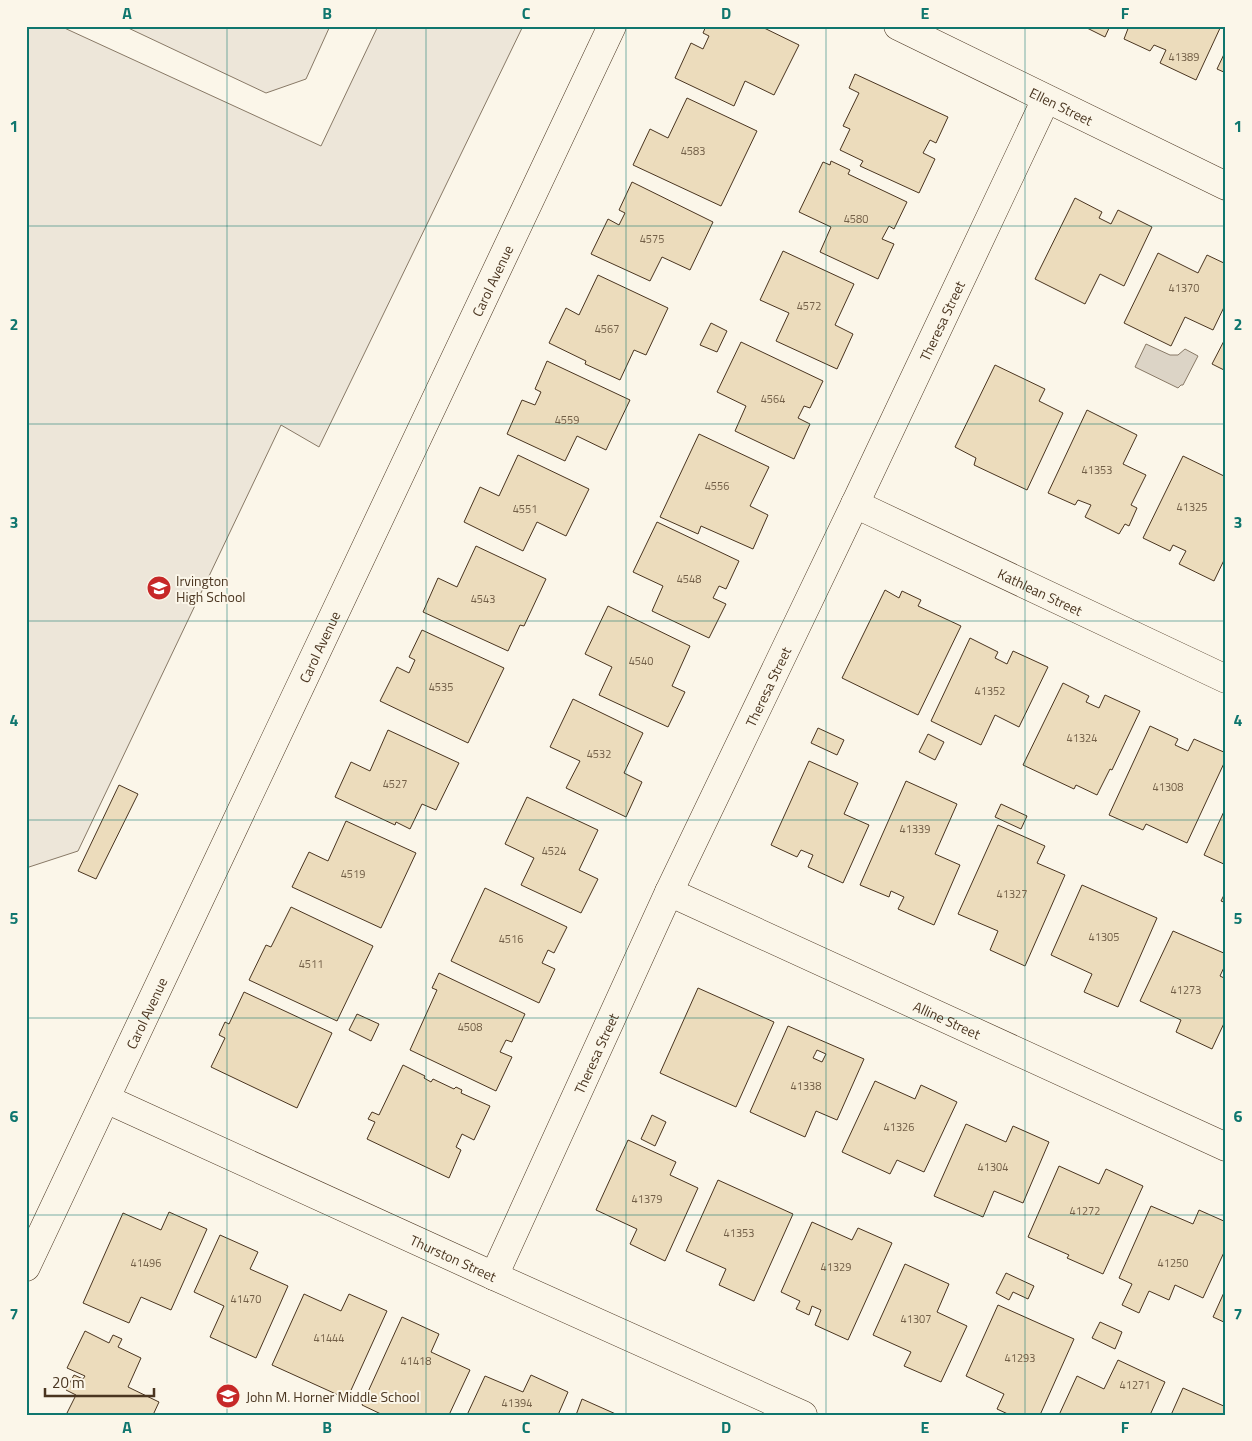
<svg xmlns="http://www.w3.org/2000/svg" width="1252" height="1441" viewBox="0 0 1252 1441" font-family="'Titillium Web',sans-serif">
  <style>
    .green { fill: #ede6d9; stroke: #887966 }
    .water { fill: #dcd4c6; stroke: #887966 }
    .building { fill: #ecdcbc; stroke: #4a3520; fill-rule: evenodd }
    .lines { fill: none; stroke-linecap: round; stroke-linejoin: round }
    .minor-casing { stroke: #4a3520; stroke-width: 29 }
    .minor { stroke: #fbf6e9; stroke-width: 28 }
    .grid { fill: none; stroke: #0f766e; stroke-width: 1; stroke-opacity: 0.55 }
    .labels { text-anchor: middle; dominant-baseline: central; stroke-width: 4; stroke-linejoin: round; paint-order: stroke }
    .number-label { font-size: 11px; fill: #725f47 }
    .street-label { font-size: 14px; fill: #4a3520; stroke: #fbf6e9 }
    .poi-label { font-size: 14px; fill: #4a3520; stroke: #fbf6e9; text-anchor: start }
    .neatline { fill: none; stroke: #0f766e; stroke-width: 2 }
    .grid-label { font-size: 16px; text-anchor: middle; font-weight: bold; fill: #0f766e }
  </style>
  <rect width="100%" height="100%" fill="#fbf6e9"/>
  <g class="green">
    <path d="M26,26H60L321,146L378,26H523L319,447L281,425L78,851L26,868Z"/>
    <path d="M124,26H330L306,79L266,93Z"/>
  </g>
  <path class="water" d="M1146,344L1170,355H1178L1185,349L1198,356L1183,385H1181L1178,388L1135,367Z"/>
  <g class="building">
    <path d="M706,26H760L799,45L774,95L745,81L734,106L675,78L691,43L703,49L709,36L703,33Z"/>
    <path d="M1083,26H1110L1105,37Z"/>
    <path d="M1129,26H1221L1196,80L1160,63L1166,50L1154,45L1150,51L1124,39Z"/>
    <path d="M1226,50V73L1217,69Z"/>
    <path d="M855,74L948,117L936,143L930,140L923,153L935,159L919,193L860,166L863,161L840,150L850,129L843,126L859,93L849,88Z"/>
    <path d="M687,98L757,131L721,206L633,165L650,129L668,138Z"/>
    <path d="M831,161L850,170L848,174L907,202L894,229L889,226L882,239L894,244L878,279L820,252L831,227L799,212L823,162L830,165Z"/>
    <path d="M632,182L713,222L690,270L662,257L650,281L591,254L608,219L619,225L625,213L619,210Z"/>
    <path d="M1075,198L1102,212L1099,218L1111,224L1118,210L1152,227L1124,286L1100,274L1085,304L1035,279Z"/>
    <path d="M783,251L854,284L835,325L853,334L837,369L776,341L789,313L760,300Z"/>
    <path d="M1158,253L1198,273L1207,255L1226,264V303L1213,330L1185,317L1171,346L1124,323Z"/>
    <path d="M598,275L668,308L646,355L634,350L620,380L585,364L586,361L549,343L566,308L579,315Z"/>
    <path d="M711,323L727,331L717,352L700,345Z"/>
    <path d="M1226,337V371L1212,364Z"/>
    <path d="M741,342L823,381L810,408L804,406L798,418L810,424L794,459L735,431L746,406L717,392Z"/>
    <path d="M547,361L630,400L606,450L577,436L565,461L507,434L522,400L535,405L541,392L535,389Z"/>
    <path d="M995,365L1045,389L1039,401L1063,413L1027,490L974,465L976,458L955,447Z"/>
    <path d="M1087,410L1137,435L1123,464L1146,475L1131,505L1137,508L1129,526L1125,524L1119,534L1085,517L1091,505L1078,500L1075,505L1048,493Z"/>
    <path d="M699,434L769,467L750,506L768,515L753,549L701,526L698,534L660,517Z"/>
    <path d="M518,455L589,489L566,536L537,522L523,551L464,522L480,487L499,496Z"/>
    <path d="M1183,456L1226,477V556L1214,581L1179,564L1186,551L1173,545L1170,551L1143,538Z"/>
    <path d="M657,522L739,561L726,589L719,586L713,598L726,604L709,638L652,611L663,586L633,572Z"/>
    <path d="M476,546L546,579L524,626L520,625L508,651L423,612L438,578L457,587Z"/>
    <path d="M885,590L899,598L902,591L921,600L918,606L961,626L918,715L842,678Z"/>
    <path d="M608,606L690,646L672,686L685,692L668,727L599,695L612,667L585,654Z"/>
    <path d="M422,630L504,668L468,743L380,701L397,667L409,673L415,660L409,657Z"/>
    <path d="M970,638L998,652L995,658L1007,664L1013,651L1048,667L1019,727L995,715L981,745L931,721Z"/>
    <path d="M1063,683L1089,696L1086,702L1099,708L1105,695L1140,711L1112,770L1110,769L1097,795L1076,785L1074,789L1023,765Z"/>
    <path d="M573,699L643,733L624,773L642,782L626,817L566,788L580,761L550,747Z"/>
    <path d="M1150,726L1178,739L1175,745L1188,751L1194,739L1226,753V759L1187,843L1146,824L1143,830L1109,815Z"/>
    <path d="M818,728L844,740L837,755L811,743Z"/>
    <path d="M388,730L459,763L436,810L422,804L410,829L396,822L395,825L335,797L351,762L370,771Z"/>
    <path d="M928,734L944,742L935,760L919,752Z"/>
    <path d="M809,761L858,783L844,814L869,825L843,883L808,867L813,855L801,850L797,857L771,845Z"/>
    <path d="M906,781L957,804L935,854L960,865L934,925L898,909L904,897L891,891L889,897L860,885Z"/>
    <path d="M119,785L138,794L96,879L78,871Z"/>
    <path d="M527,797L598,830L579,870L598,879L581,913L521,885L534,858L505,844Z"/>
    <path d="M1001,804L1027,816L1021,829L995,817Z"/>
    <path d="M1226,807V865L1204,855Z"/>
    <path d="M346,821L416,853L381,928L292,887L309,852L328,861Z"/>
    <path d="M998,825L1045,846L1037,863L1065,875L1025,966L990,950L998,931L958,914Z"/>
    <path d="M1082,885L1157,918L1118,1007L1084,992L1092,974L1051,955Z"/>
    <path d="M485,888L567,927L554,953L548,950L542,963L555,969L539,1003L451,961Z"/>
    <path d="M1226,891V903L1221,901Z"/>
    <path d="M291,907L373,946L337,1021L249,980L266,945L271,947Z"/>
    <path d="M1173,931L1226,954V963L1220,976L1226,979V1019L1212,1049L1176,1032L1181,1020L1140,1001Z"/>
    <path d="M439,973L525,1014L512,1042L506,1040L500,1052L512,1057L496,1091L410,1050L437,990L432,988Z"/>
    <path d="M698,988L774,1022L736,1107L660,1073Z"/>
    <path d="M244,992L332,1033L297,1108L211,1067L225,1038L219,1035L225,1022L229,1024Z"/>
    <path d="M357,1014L379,1024L371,1041L349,1030Z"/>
    <path d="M788,1026L864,1059L837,1120L816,1111L805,1137L750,1112ZM817,1050L826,1054L822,1062L813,1058Z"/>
    <path d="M403,1065L425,1076L424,1078L431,1082L433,1079L454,1089L456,1087L462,1090L461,1093L490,1106L474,1140L462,1134L456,1147L461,1150L449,1178L367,1139L375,1122L368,1119L372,1112L379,1115Z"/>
    <path d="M875,1081L915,1099L921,1085L957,1102L924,1172L897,1160L890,1174L842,1152Z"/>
    <path d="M652,1115L666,1122L655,1146L641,1139Z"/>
    <path d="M966,1124L1006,1142L1013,1126L1049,1142L1023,1203L994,1191L983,1217L934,1196Z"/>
    <path d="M628,1140L676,1162L670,1175L698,1188L665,1261L630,1244L637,1229L596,1210Z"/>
    <path d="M1059,1166L1099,1184L1106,1169L1143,1186L1103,1274L1067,1258L1069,1255L1028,1237Z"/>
    <path d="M718,1180L793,1214L754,1301L719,1285L726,1269L686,1251Z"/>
    <path d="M1151,1206L1193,1224L1199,1210L1226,1222V1248L1203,1298L1175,1285L1169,1300L1149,1291L1139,1313L1122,1305L1132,1284L1119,1278Z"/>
    <path d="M169,1212L207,1229L171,1310L141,1297L129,1323L83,1303L123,1213L161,1230Z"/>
    <path d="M812,1222L852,1240L858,1228L892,1243L848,1340L815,1325L821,1310L812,1306L809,1315L796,1309L800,1301L781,1292Z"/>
    <path d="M220,1235L258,1252L250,1269L288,1286L256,1358L210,1337L224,1306L194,1292Z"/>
    <path d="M905,1264L949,1284L937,1312L967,1326L941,1382L904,1366L911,1352L873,1335Z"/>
    <path d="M1006,1273L1034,1286L1028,1299L1013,1292L1009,1300L996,1293Z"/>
    <path d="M1226,1288V1323L1213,1317Z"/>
    <path d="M304,1294L341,1311L349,1294L387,1311L347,1399L272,1365Z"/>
    <path d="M998,1305L1074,1339L1040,1415H1010L997,1409L1004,1394L966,1376Z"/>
    <path d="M402,1317L439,1334L431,1352L470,1370L449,1415H383L362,1405Z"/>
    <path d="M1100,1322L1122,1332L1115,1349L1092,1338Z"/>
    <path d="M85,1331L109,1343L113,1335L122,1339L118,1347L141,1358L128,1387L159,1402L153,1415H71L67,1413L76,1395L66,1390L74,1375L83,1379L85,1376L67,1368Z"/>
    <path d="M1118,1360L1165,1382L1150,1415H1059L1077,1376L1104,1389Z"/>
    <path d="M531,1375L568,1392L558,1415H467L485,1376L523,1392Z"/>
    <path d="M1183,1388L1226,1407V1415H1171Z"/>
    <path d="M582,1399L618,1415H576Z"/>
  </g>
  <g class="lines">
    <defs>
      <g id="minor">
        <path id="s1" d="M898,26L1226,186"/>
        <path id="s2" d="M855,504L1226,679"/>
        <path id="s3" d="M669,892L1226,1147"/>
        <path id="s4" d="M106,1099L494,1276L803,1415"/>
        <path id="s5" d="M26,1267L612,26"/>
        <path id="s6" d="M494,1276L669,892L855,504L1046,99"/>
      </g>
    </defs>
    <use href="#minor" class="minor-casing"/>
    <use href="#minor" class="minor"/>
  </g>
  <path class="grid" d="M227,26V1415M426,26V1415M626,26V1415M826,26V1415M1025,26V1415M26,226H1226M26,424H1226M26,621H1226M26,820H1226M26,1018H1226M26,1215H1226"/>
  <defs>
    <symbol id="school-disc" viewBox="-11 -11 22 22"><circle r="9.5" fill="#c62828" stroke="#fbf6e9"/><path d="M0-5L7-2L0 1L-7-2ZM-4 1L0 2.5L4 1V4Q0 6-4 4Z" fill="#fff"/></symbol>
  </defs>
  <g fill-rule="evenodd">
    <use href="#school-disc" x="145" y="574" width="28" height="28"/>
    <use href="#school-disc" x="214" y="1382" width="28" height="28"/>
  </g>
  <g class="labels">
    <g class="number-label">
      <text x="1184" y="57">41389</text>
      <text x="693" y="151">4583</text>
      <text x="856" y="219">4580</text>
      <text x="652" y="239">4575</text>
      <text x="1184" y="288">41370</text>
      <text x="809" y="306">4572</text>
      <text x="607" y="329">4567</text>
      <text x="773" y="399">4564</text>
      <text x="567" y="420">4559</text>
      <text x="1097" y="470">41353</text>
      <text x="717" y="486">4556</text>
      <text x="1192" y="507">41325</text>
      <text x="525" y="509">4551</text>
      <text x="689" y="579">4548</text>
      <text x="483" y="599">4543</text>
      <text x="641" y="661">4540</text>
      <text x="441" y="687">4535</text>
      <text x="990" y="691">41352</text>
      <text x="1082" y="738">41324</text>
      <text x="599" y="754">4532</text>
      <text x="395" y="784">4527</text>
      <text x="1168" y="787">41308</text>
      <text x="915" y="829">41339</text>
      <text x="554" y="851">4524</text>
      <text x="353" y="874">4519</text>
      <text x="1012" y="894">41327</text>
      <text x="1104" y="937">41305</text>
      <text x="511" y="939">4516</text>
      <text x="311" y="964">4511</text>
      <text x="1186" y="990">41273</text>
      <text x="470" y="1027">4508</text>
      <text x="806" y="1086">41338</text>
      <text x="899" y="1127">41326</text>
      <text x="993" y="1167">41304</text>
      <text x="647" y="1199">41379</text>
      <text x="1085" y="1211">41272</text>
      <text x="739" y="1233">41353</text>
      <text x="146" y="1263">41496</text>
      <text x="1173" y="1263">41250</text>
      <text x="836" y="1267">41329</text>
      <text x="246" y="1299">41470</text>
      <text x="916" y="1319">41307</text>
      <text x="329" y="1338">41444</text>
      <text x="1020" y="1358">41293</text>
      <text x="416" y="1361">41418</text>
      <text x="1135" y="1385">41271</text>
      <text x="517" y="1403">41394</text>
    </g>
    <g class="street-label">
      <text stroke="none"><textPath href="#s1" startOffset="182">Ellen Street</textPath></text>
      <text stroke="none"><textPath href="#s5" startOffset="1091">Carol Avenue</textPath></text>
      <text stroke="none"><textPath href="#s6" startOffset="1055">Theresa Street</textPath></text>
      <text stroke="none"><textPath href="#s2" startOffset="205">Kathlean Street</textPath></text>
      <text stroke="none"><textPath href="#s5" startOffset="686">Carol Avenue</textPath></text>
      <text stroke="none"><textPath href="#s6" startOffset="650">Theresa Street</textPath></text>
      <text stroke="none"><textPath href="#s5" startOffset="281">Carol Avenue</textPath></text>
      <text stroke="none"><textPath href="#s3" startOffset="306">Alline Street</textPath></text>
      <text stroke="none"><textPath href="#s6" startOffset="245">Theresa Street</textPath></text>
      <text stroke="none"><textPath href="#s4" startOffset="382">Thurston Street</textPath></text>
    </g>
    <g class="poi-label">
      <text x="176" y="580">Irvington<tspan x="176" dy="16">High School</tspan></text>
      <text x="246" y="1396">John M. Horner Middle School</text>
    </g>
  </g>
  <rect width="1252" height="1441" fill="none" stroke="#fbf6e9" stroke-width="55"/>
  <path d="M45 1388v8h109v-8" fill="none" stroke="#4a3520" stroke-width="2.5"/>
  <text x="52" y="1388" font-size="15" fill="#4a3520" stroke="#fbf6e9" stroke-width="4" paint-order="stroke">20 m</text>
  <rect x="28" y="28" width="1196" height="1386" class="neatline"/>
  <g class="grid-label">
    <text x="127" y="19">A</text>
    <text x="327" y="19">B</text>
    <text x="526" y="19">C</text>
    <text x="726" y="19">D</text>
    <text x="925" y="19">E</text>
    <text x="1125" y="19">F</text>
    <text x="14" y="132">1</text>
    <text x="1238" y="132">1</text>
    <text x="14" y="330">2</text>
    <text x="1238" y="330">2</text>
    <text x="14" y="528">3</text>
    <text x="1238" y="528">3</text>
    <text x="14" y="726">4</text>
    <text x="1238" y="726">4</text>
    <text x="14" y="924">5</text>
    <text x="1238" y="924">5</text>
    <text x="14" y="1122">6</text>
    <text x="1238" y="1122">6</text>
    <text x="14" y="1320">7</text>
    <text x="1238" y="1320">7</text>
    <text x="127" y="1433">A</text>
    <text x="327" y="1433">B</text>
    <text x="526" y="1433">C</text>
    <text x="726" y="1433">D</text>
    <text x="925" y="1433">E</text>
    <text x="1125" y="1433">F</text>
  </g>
</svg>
